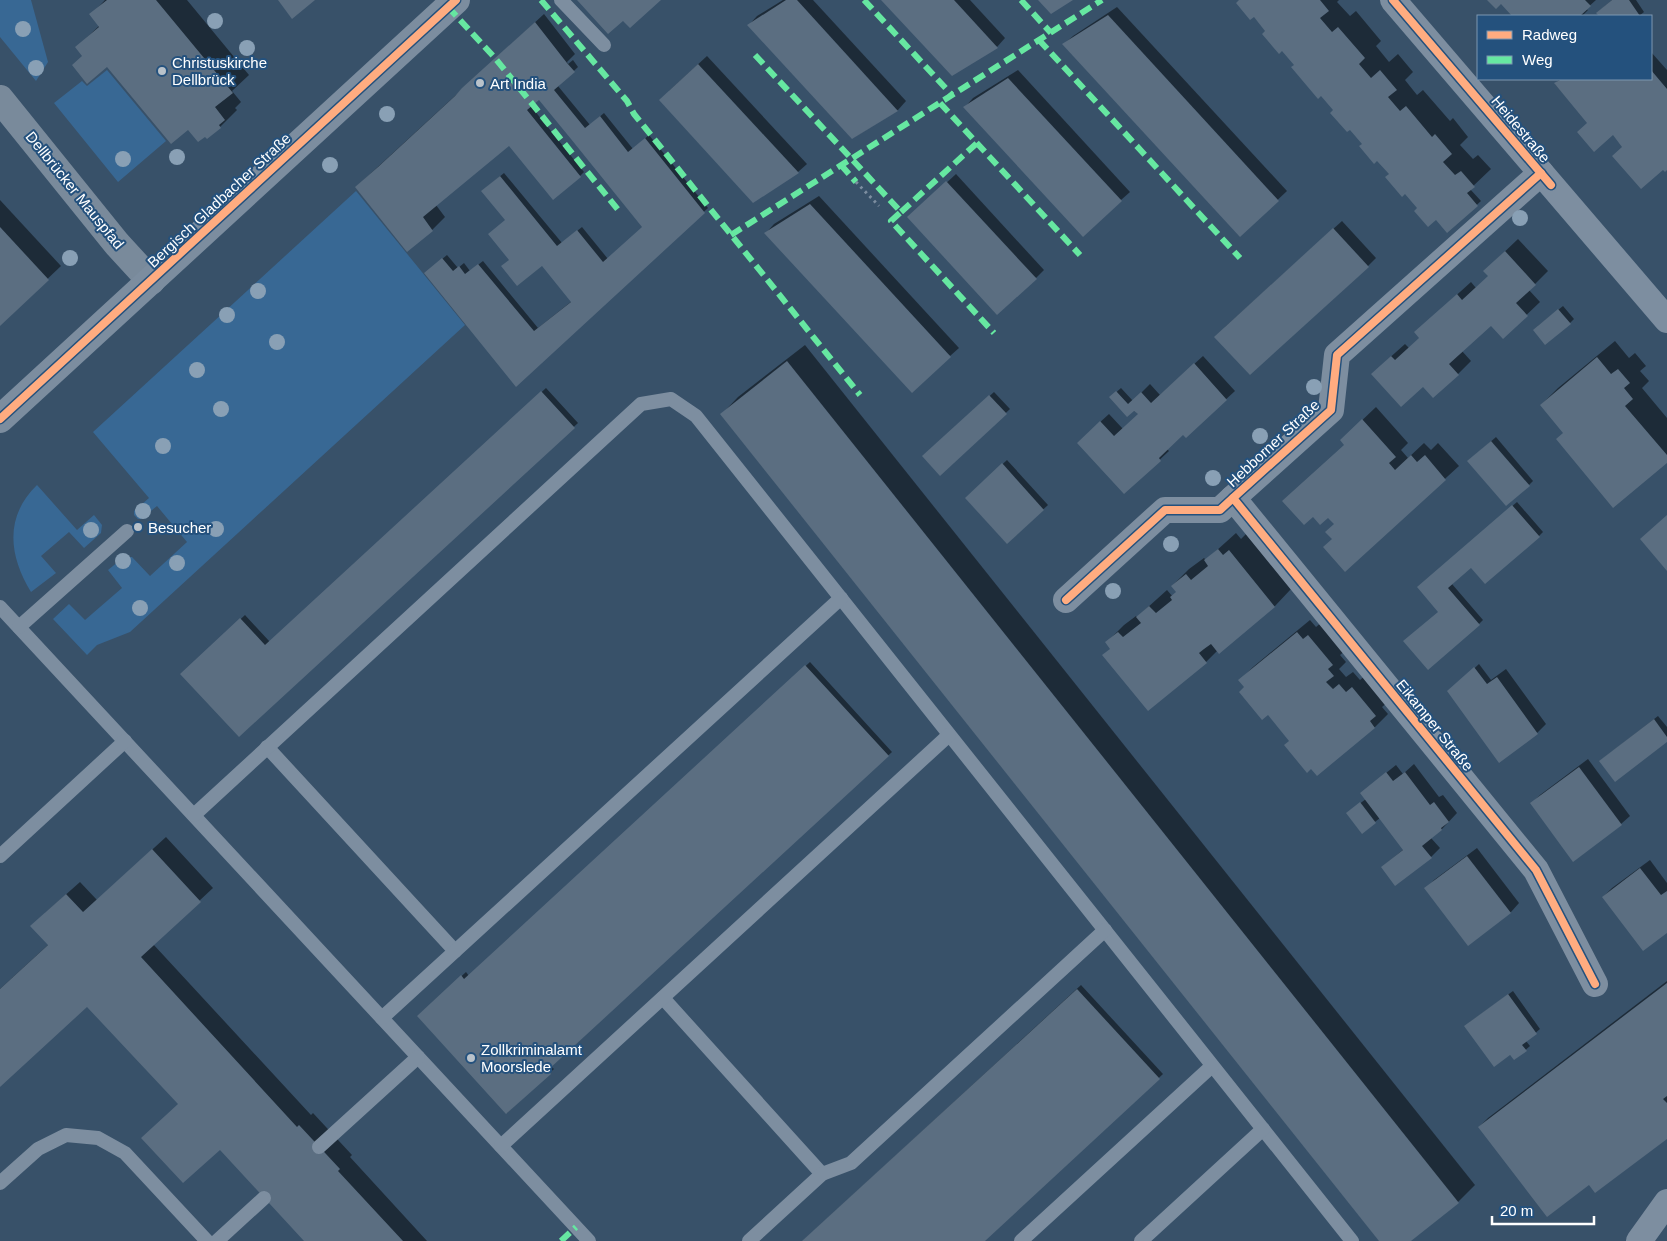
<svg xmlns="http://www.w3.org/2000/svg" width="1667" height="1241" viewBox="0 0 1667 1241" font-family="Helvetica,sans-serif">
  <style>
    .green { fill: #386894 }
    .shadow { fill: #0007 }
    .building { fill: #5b6e81 }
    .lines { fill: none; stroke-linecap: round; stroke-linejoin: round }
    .path { stroke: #7d8ea0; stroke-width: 3; stroke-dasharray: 2.5 4; stroke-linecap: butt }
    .service { stroke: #7d8ea0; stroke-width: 14 }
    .minor { stroke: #7d8ea0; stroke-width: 26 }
    .secondary { stroke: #798a9b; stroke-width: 28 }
    .primary { stroke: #7c8d9f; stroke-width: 28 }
    .quiet { stroke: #66e7a1; stroke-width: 6; stroke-dasharray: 12 6; stroke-linecap: butt }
    .cycleway-casing { stroke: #24517d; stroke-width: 11 }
    .cycleway { stroke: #ffac80; stroke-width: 8 }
    .tree { fill: #89a0b5 }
    .poi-dot { fill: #b9c2ca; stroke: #24517d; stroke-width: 2 }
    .labels { text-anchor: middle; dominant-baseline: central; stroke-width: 4; stroke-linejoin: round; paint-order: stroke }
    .poi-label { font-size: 15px; fill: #fff; stroke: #24517d; text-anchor: start }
    .street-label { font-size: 15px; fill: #fff; stroke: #24517d }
  </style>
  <rect width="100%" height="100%" fill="#385169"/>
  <g class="green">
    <path d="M0,0H31L48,62L36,81L0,37Z"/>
    <path d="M107,70L166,141L118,182L54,103L82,81L87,86Z"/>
    <path d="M356,191L465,325L130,632L97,645L87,655L53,619L69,604L85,620L122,588L108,570L124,557H132L150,576L187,542L157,506L141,519H138L134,515V511L149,498L93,432Z"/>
    <path d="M37,485L77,530L94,515L102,525L101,533L84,548L69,532L41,556L56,573L31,592C9,556 4,517 37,485Z"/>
  </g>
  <g class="shadow">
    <path d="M105,0H187L249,75L232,91L241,102L235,108L237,110L220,127L188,128L107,65L83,55L77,47L100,25L91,15Z"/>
    <path d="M783,0H813L906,101L898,110L853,138L749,25L757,16Z"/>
    <path d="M883,0H970L1005,38L997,47Z"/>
    <path d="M1240,0H1339L1337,2L1350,16L1356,11L1381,41L1376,46L1389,62L1398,54L1413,72L1405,80L1417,95L1423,90L1450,121L1453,118L1468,137L1460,145L1473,159L1478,155L1491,169L1470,189L1481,201L1447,232L1438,220L1419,208Z"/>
    <path d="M1489,0H1596L1586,9L1588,10L1582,16H1514L1501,2Z"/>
    <path d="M1612,0H1636L1644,12L1639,16H1600L1597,13Z"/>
    <path d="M1117,7L1287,191L1240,235L1064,44L1073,36Z"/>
    <path d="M544,14L575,54L567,62L568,64L573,60L578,67L558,86L590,125L604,113L633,149L649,135L708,208L516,385L430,269L447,255L458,268L464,263L470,271L483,261L538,328L572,301L542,264L510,259L506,220L487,187L504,173L562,243L582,227L608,259L643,227L539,98L530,105L584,172L580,176L509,144L436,205L445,217L432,230L407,250L356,187Z"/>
    <path d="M1651,52L1667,70V169L1623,147L1613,134L1588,122L1555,84L1560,79H1651Z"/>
    <path d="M707,56L807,164L798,172L754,201L669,91Z"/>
    <path d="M1018,70L1130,192L1121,200L965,107L973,98Z"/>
    <path d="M956,174L1044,270L1036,278L918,209Z"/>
    <path d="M819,196L959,348L950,356L766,233L774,224Z"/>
    <path d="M0,200L61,266L0,324Z"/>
    <path d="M1342,221L1376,258L1368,266L1224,328Z"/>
    <path d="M1518,239L1548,271L1529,290L1540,302L1503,337L1491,324L1462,351L1471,361L1458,374L1423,385L1386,361L1405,344L1409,348L1420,338L1429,320L1471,282L1476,288L1489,276L1497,259Z"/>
    <path d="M1563,306L1574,319L1570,323L1538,326Z"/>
    <path d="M1615,341L1629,358L1635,353L1646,366L1640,371L1649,381L1642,388L1667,418V462L1564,432L1541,405L1558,388Z"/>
    <path d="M805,345L1475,1185L1458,1202L1409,1241H1380L722,414L738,397Z"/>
    <path d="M1203,356L1235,391L1186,436L1183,433L1167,449L1169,451L1124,493L1087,434L1109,414L1123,429L1139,414L1111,397L1121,388L1133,401L1150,384L1160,395Z"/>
    <path d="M546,388L578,423L239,736L182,674L245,615L270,642Z"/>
    <path d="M994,392L1010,409L940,474L928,452Z"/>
    <path d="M1376,407L1408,443L1401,450L1408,458L1424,443L1431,450L1438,443L1459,466L1345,570L1333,538L1346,444L1355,427Z"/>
    <path d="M1496,437L1533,481L1529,485L1473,457Z"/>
    <path d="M1007,460L1048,505L1007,543L966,498Z"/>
    <path d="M1517,502L1543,532L1539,536L1471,566L1452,584L1483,620L1479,624L1439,611L1423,583Z"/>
    <path d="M1236,533L1241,539L1246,534L1291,589L1275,606L1219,652L1218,650L1206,662L1148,709L1107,642L1124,625L1136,616L1137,617L1167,590L1173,597L1177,592L1172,586L1189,569L1204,558L1206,560Z"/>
    <path d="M1310,620L1316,627L1322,622L1345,651L1340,655L1346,662L1339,669L1346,677L1353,672L1360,680L1366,675L1388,702L1382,707L1388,714L1375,727L1317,774L1240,680L1253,667Z"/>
    <path d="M810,662L892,752L551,1066L554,1069L507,1113L418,1016L466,972L469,976Z"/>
    <path d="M1479,664L1491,680L1506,669L1546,724L1537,733L1499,761L1449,692Z"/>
    <path d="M1658,716L1667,727V741L1600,761Z"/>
    <path d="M1588,759L1630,816L1621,824L1532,803L1540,795Z"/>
    <path d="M1414,764L1439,797L1443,795L1457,813L1442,829L1431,838L1440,848L1431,857L1382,867L1404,849L1380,818L1362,832L1351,810L1366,799L1361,793L1396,765L1403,774Z"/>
    <path d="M166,837L213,888L153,944L311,1115L313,1113L352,1155L350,1157L427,1241H306L87,1005L0,1085V989L49,944L45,913L80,882L97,900Z"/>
    <path d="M1477,848L1519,903L1511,912L1468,944L1426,889L1434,880Z"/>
    <path d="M1650,860L1667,883V931L1603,897L1612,888Z"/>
    <path d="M1667,981V1137L1589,1184L1479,1127L1488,1118Z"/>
    <path d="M1081,985L1163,1074L983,1241H803Z"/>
    <path d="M1513,991L1540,1029L1526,1041L1530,1046L1515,1059L1470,1022Z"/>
  </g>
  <g class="building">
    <path d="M107,0H156L233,93L215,107L225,120L219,125L221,128L207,139L205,137L198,142L188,130L171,144L107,67L87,84L72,65L82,56L75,47L99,27L89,14Z"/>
    <path d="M278,0H315L292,19Z"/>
    <path d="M577,0H661L630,28L623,21L608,34Z"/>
    <path d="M786,0H797L898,111L852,139L747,25Z"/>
    <path d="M881,0H954L998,48L952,76Z"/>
    <path d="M1038,0H1073L1051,14Z"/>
    <path d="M1239,0H1320L1329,11L1320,18L1332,32L1338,27L1365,58L1359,64L1371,78L1380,70L1397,90L1388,97L1400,111L1406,106L1432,137L1435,134L1452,154L1443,162L1455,175L1461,171L1475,187L1467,193L1478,206L1447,233L1436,220L1428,227L1414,211L1417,208L1405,194L1402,197L1385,177L1389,174L1377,161L1374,164L1359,146L1362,144L1350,130L1347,132L1330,113L1333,110L1321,96L1318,99L1291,67L1294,65L1282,51L1279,54L1262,34L1265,31L1254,17L1250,20L1236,3Z"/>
    <path d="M1487,0H1585L1591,6L1580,16H1512L1501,4L1496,9Z"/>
    <path d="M1612,0H1629L1640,16H1599L1596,13Z"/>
    <path d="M1108,15L1279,201L1240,237L1062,44Z"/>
    <path d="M535,22L567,63L575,72L554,90L585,128L600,116L628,152L645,138L705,213L516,387L424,273L442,258L453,271L459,266L465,274L478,264L534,331L571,302L542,266L517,286L501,266L509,260L488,234L505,220L481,191L500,176L557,246L577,230L603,262L642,227L571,139L539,100L527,110L581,177L553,200L509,146L423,217L433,231L407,252L355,187L378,167L455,96L462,88Z"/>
    <path d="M698,64L799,173L753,203L659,100Z"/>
    <path d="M1651,70L1667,89V170L1665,172L1663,170L1641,189L1612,156L1622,147L1613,135L1594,152L1577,132L1587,123L1554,83L1562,79H1651Z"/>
    <path d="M1008,78L1122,201L1083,237L963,107Z"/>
    <path d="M946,181L1037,279L997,315L907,217Z"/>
    <path d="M810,204L951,357L912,393L764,233Z"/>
    <path d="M0,227L49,280L0,326Z"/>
    <path d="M1333,228L1369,267L1250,375L1214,337Z"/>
    <path d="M1505,251L1536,285L1516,303L1528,316L1503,339L1491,326L1449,364L1459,375L1433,398L1423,387L1401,407L1371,374L1391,356L1395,360L1419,338L1414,332L1457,294L1462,300L1488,276L1483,271Z"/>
    <path d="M1558,309L1571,324L1545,345L1533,330Z"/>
    <path d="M1597,357L1611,374L1618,369L1630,383L1624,388L1633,399L1625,406L1667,455V463L1613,508L1556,439L1563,433L1540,405Z"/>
    <path d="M787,361L1459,1203L1411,1241H1379L720,414Z"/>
    <path d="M1194,363L1227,400L1186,438L1183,435L1159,458L1161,461L1124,494L1077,443L1100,421L1114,436L1138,414L1134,411L1127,417L1109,397L1116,391L1128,404L1141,392L1151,403Z"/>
    <path d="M541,391L575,428L239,737L180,674L240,618L265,645Z"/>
    <path d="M989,395L1007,414L940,476L922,456Z"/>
    <path d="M1362,419L1396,457L1389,463L1395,470L1411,455L1417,462L1425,455L1446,480L1345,572L1323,547L1332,539L1325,532L1334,524L1328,518L1320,525L1313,517L1304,525L1282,501L1344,445L1340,440Z"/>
    <path d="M1491,441L1530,486L1506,506L1467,461Z"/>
    <path d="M1002,463L1044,510L1007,544L965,498Z"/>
    <path d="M1512,505L1540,537L1485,584L1471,568L1448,588L1480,625L1428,670L1403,641L1438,612L1417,587Z"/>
    <path d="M1667,515V571L1640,539Z"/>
    <path d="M1218,549L1223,555L1229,550L1275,607L1219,654L1211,644L1204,649L1199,653L1207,663L1148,711L1102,655L1110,649L1105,642L1118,632L1123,637L1141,623L1136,617L1149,606L1156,613L1172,600L1170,597L1176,592L1171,586L1186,574L1191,580L1208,566L1204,560Z"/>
    <path d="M1297,632L1303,639L1308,635L1333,665L1328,669L1334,676L1326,682L1333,689L1339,684L1346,692L1352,687L1376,716L1370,721L1375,728L1317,776L1311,769L1307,773L1284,745L1289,741L1268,715L1262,720L1239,692L1244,687L1238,680Z"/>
    <path d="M805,665L889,756L548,1070L551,1074L506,1114L417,1016L461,975L464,979Z"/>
    <path d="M1474,667L1487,684L1497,677L1538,734L1499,763L1447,691Z"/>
    <path d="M1654,719L1667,737V742L1615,782L1599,761Z"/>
    <path d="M1579,767L1622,825L1573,862L1530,803Z"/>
    <path d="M1386,772L1393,781L1405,772L1430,805L1434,802L1449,822L1441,828L1442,830L1422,846L1432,858L1395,886L1381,867L1403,850L1360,793Z"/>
    <path d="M1360,802L1376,823L1362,834L1346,813Z"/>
    <path d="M152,849L201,902L141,957L297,1127L299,1125L340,1169L338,1171L403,1241H304L220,1150L183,1183L141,1138L178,1104L87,1007L0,1087V989L48,945L30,926L66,894L83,912Z"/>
    <path d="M1467,856L1511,913L1468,946L1424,888Z"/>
    <path d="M1640,868L1661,895L1667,891V933L1643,951L1602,897Z"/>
    <path d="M1667,983V1096L1663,1099L1667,1103V1139L1595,1193L1589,1185L1547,1217L1478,1127Z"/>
    <path d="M1077,989L1160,1079L985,1241H802Z"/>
    <path d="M1508,994L1537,1034L1522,1045L1527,1051L1514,1060L1510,1055L1494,1067L1464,1026Z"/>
  </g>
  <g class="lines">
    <path class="path" d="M856,182L879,206"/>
    <g class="service">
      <path d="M561,0L604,45"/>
      <path d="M0,607L589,1241"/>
      <path d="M19,627L127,531"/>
      <path d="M267,747L455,951"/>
      <path d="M194,815L641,404L671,399L696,416L1352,1241"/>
      <path d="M0,856L125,741"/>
      <path d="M663,998L822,1174"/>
      <path d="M382,1018L841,598"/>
      <path d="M501,1146L949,735"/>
      <path d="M319,1147L418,1057"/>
      <path d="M0,1183L38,1149L66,1135L98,1138L125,1153L207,1241"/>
      <path d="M217,1241L264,1198"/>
      <path d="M749,1241L822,1174L851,1163L1105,930"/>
      <path d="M1021,1241L1212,1066"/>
      <path d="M1141,1241L1263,1129"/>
    </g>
    <g class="minor">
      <path d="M1393,0L1667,320"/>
      <path d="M1233,498L1536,870L1595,984"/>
      <path d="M1066,600L1165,510H1220L1233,498L1331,410L1337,355L1541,173"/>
      <path d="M1639,1241L1667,1202"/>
    </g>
    <path class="secondary" d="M0,99L117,244L151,281"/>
    <path class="primary" d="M0,419L456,0"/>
    <g class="quiet">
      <path d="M541,0L627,101L634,114L860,395"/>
      <path d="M864,0L952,95"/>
      <path d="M1021,0L1051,33"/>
      <path d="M448,7L495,58L619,211"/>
      <path d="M1039,40L1240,258"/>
      <path d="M755,55L901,212L891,221L994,333"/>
      <path d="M940,103L1080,255"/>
      <path d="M841,165L856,182"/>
      <path d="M901,212L977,143"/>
      <path d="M731,235L1102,0"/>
      <path d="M561,1241L576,1227"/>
    </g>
    <defs>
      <g id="cycleway">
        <path d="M1393,0L1551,185"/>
        <path d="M0,419L456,0"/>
        <path d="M1233,498L1536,870L1595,984"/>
        <path d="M1066,600L1165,510H1220L1233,498L1331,410L1337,355L1541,173"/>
      </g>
    </defs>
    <use href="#cycleway" class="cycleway-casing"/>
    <use href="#cycleway" class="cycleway"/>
  </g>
  <g class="tree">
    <circle cx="215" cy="21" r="8"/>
    <circle cx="23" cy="29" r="8"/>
    <circle cx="247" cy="48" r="8"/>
    <circle cx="36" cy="68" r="8"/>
    <circle cx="387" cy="114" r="8"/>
    <circle cx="177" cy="157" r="8"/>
    <circle cx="123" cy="159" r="8"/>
    <circle cx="330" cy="165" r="8"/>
    <circle cx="1520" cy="218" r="8"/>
    <circle cx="70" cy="258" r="8"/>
    <circle cx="258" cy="291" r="8"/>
    <circle cx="227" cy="315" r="8"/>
    <circle cx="277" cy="342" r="8"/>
    <circle cx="197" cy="370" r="8"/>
    <circle cx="1314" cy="387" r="8"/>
    <circle cx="221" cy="409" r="8"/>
    <circle cx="1260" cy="436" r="8"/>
    <circle cx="163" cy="446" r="8"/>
    <circle cx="1213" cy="478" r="8"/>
    <circle cx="143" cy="511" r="8"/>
    <circle cx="216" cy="529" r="8"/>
    <circle cx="91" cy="530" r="8"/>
    <circle cx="1171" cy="544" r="8"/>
    <circle cx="123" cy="561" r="8"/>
    <circle cx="177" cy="563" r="8"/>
    <circle cx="1113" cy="591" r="8"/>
    <circle cx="140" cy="608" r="8"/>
  </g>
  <g class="poi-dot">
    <circle cx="162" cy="71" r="5"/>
    <circle cx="480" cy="83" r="5"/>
    <circle cx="138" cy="527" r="5"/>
    <circle cx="471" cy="1058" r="5"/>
  </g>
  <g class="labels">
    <g class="poi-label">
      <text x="172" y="62">Christuskirche<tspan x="172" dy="17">Dellbrück</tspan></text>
      <text x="490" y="83">Art India</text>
      <text x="148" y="527">Besucher</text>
      <text x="481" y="1049">Zollkriminalamt<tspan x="481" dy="17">Moorslede</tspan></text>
    </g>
    <g class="street-label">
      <text transform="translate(1521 129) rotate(50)">Heidestraße</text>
      <text transform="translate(75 190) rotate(51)">Dellbrücker Mauspfad</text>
      <text transform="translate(219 200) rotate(-43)">Bergisch Gladbacher Straße</text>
      <text transform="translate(1273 443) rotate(-43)">Hebborner Straße</text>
      <text transform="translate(1435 725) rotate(51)">Eikamper Straße</text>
    </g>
  </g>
  <rect x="1477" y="15" width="175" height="65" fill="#24517d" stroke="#7c97b1"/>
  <rect x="1487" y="31" width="25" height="8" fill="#ffac80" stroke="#7c97b1"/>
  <text x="1522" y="40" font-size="15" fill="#ffffff">Radweg</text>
  <rect x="1487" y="56" width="25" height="8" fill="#66e7a1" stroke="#7c97b1"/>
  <text x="1522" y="65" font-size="15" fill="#ffffff">Weg</text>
  <path d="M1492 1216v8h102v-8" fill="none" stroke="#ffffff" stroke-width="2.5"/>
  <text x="1500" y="1216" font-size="15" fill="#ffffff" stroke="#24517d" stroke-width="4" paint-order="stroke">20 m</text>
</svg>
